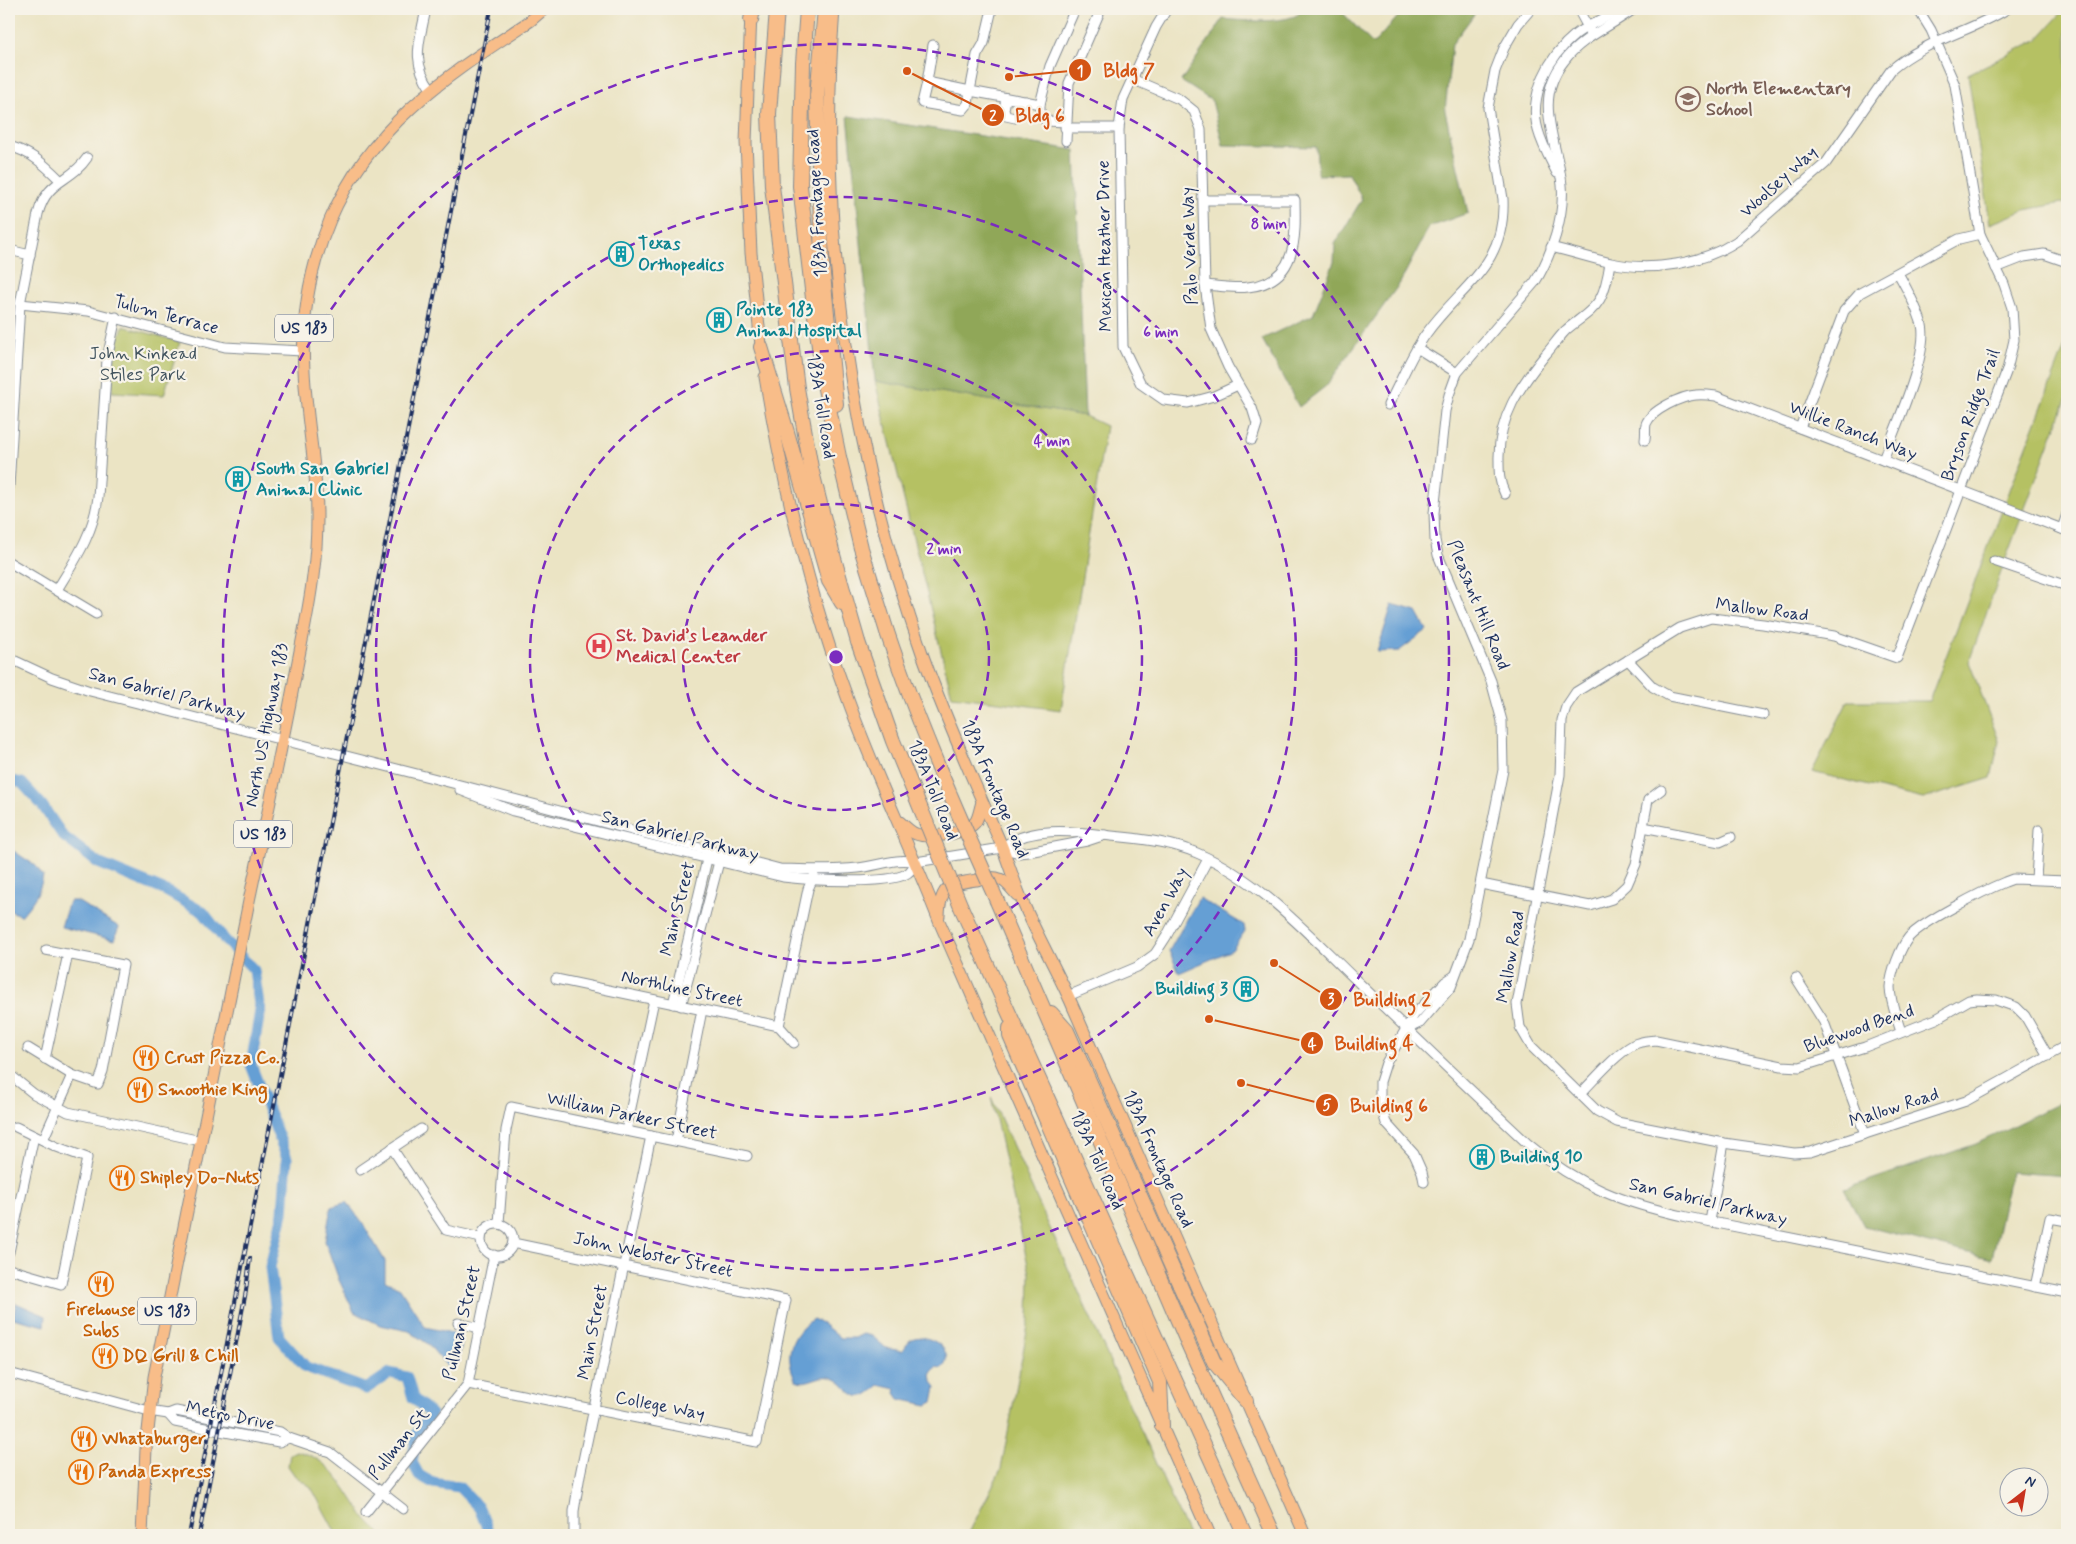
<svg xmlns="http://www.w3.org/2000/svg" width="2076" height="1544" viewBox="0 0 2076 1544" font-family="Mynerve,sans-serif">
  <style>
    .green { fill: #b5c163; stroke: #687860 }
    .forest { fill: #90a759; stroke: #566b5c }
    .water { fill: #659fd4; stroke: #406799 }
    .lines { fill: none; stroke-linecap: round; stroke-linejoin: round }
    .river { stroke: #659fd4; stroke-width: 11 }
    .minor-casing { stroke: #838a91; stroke-width: 11 }
    .major-casing { stroke: #838a91; stroke-width: 13 }
    .highway-casing { stroke: #838a91; stroke-width: 16 }
    .minor { stroke: #fff; stroke-width: 9 }
    .major { stroke: #f8bd89; stroke-width: 11 }
    .highway { stroke: #f8bd89; stroke-width: 14 }
    .rail-casing { stroke: #1b2f5e; stroke-width: 4 }
    .rail { stroke: #f7f3e8; stroke-width: 2; stroke-dasharray: 5.5; stroke-linecap: butt }
    .highway-bridge-casing { stroke: #838a91; stroke-width: 16; stroke-linecap: butt }
    .highway-bridge { stroke: #f8bd89; stroke-width: 14 }
    .ring { fill: none; stroke: #7b2cbf; stroke-width: 2.5; stroke-dasharray: 9 6 }
    .labels { text-anchor: middle; dominant-baseline: central; stroke-width: 4.5; stroke-linejoin: round; paint-order: stroke }
    .shield { fill: #f7f3e8; stroke: #5d6a87; stroke-width: 1 }
    .shield-label { font-size: 16px; font-weight: bold; fill: #1b2f5e }
    .education-label { font-size: 18px; font-weight: bold; fill: #785e54; stroke: #f7f3e8; text-anchor: start }
    .street-label { font-size: 18px; fill: #1b2f5e; stroke: #f7f3e8 }
    .culture-label { font-size: 18px; font-weight: bold; fill: #0d838f; stroke: #f7f3e8; text-anchor: start }
    .park-label { font-size: 18px; fill: #42545f; stroke: #f7f3e8 }
    .health-label { font-size: 18px; font-weight: bold; fill: #be3a42; stroke: #f7f3e8; text-anchor: start }
    .food-label { font-size: 18px; font-weight: bold; fill: #c56008; stroke: #f7f3e8; text-anchor: start }
    .centre { fill: #7b2cbf; stroke: #f7f3e8; stroke-width: 2.5 }
    .ring-label { font-size: 15px; text-anchor: middle; font-weight: bold; fill: #7b2cbf; stroke: #f7f3e8; stroke-width: 4.5; stroke-linejoin: round; paint-order: stroke }
    .leader { fill: none; stroke: #d45514; stroke-width: 2 }
    .callout-dot { fill: #d45514; stroke: #f7f3e8; stroke-width: 2 }
    .mark-label { font-size: 15px; text-anchor: middle; font-weight: bold; fill: #fff }
    .callout-label { font-size: 19px; text-anchor: middle; font-weight: bold; fill: #d45514; stroke: #f7f3e8; stroke-width: 4.5; stroke-linejoin: round; paint-order: stroke }
  </style>
  <rect width="100%" height="100%" fill="#f7f3e8"/>
  <filter id="ink" filterUnits="userSpaceOnUse"><feTurbulence type="fractalNoise" baseFrequency=".02" numOctaves="2"/><feDisplacementMap in="SourceGraphic" scale="10" xChannelSelector="R" yChannelSelector="G"/><feConvolveMatrix kernelMatrix="1 2 1 2 8 2 1 2 1" color-interpolation-filters="sRGB"/></filter>
  <filter id="wash" filterUnits="userSpaceOnUse"><feTurbulence type="fractalNoise" baseFrequency=".0096" numOctaves="4" result="noise"/><feDisplacementMap in="SourceGraphic" scale="20" xChannelSelector="R" yChannelSelector="G"/><feGaussianBlur stdDeviation="1.12" result="paint"/><feColorMatrix in="noise" values="0 0 0 0 0 0 0 0 0 0 0 0 0 0 0 0 0 1.4 0 .05"/><feComposite in="paint" operator="in"/></filter>
  <g filter="url(#wash)">
    <rect width="100%" height="100%" fill="#ebe4c4"/>
    <g class="green">
      <path d="M2065,9H2067V205L2062,203L2025,210L1990,224L1968,74L2037,40Z"/>
      <path d="M123,326L180,342L164,395L112,392L114,354Z"/>
      <path d="M2067,341V397L2006,558L1969,662L1999,741L1991,778L1923,799L1812,772L1848,701H1929Z"/>
      <path d="M875,381L1085,416L1106,426L1061,710L952,696Z"/>
      <path d="M991,1097L1188,1535H968L1001,1469L1029,1320L1030,1274Z"/>
      <path d="M296,1451C329,1457 344,1487 361,1512C366,1520 375,1528 382,1535H337L311,1487L295,1476L288,1466L290,1454Z"/>
    </g>
    <g class="forest">
      <path d="M1304,9H1339L1373,44L1405,9H1478L1452,44L1445,111L1468,213L1429,227L1400,283L1326,386L1299,407L1262,339L1313,315L1334,262L1335,244L1362,199L1349,174L1318,175L1316,147L1223,145L1212,101L1181,81L1223,19C1241,21 1278,23 1295,16C1298,15 1301,11 1304,9Z"/>
      <path d="M848,116L1075,150L1085,416L875,381Z"/>
      <path d="M2067,1099V1176L2011,1172L1992,1259L1864,1226L1844,1189L1976,1144Z"/>
    </g>
    <g class="water">
      <path d="M1392,605L1417,612L1427,630L1399,651L1377,652Z"/>
      <path d="M9,848L36,866L43,876C40,893 32,903 21,916L9,910Z"/>
      <path d="M1199,898L1244,925L1245,931L1232,950L1179,973L1169,951Z"/>
      <path d="M69,901H77L119,927L114,940L61,927Z"/>
      <path d="M347,1202L363,1224L385,1261V1281L400,1288L425,1327L452,1333L462,1343L458,1364L451,1371L428,1344L409,1331L380,1325L354,1312L339,1280L325,1241L331,1207Z"/>
      <path d="M16,1303L46,1316L45,1326L13,1318Z"/>
      <path d="M813,1319L822,1323L840,1338H855L863,1334L872,1336L886,1348L902,1351C906,1348 906,1342 912,1339C926,1332 958,1349 942,1368L936,1367L931,1373L932,1382L936,1387L933,1402L927,1405L899,1399L895,1393L896,1389L879,1385C852,1413 851,1382 830,1377C818,1374 807,1386 796,1380C783,1356 791,1334 813,1319Z"/>
    </g>
    <g class="lines">
      <path class="river" d="M9,780L22,783L42,805L63,836L98,863L166,891L203,912L224,939L254,970L260,1011L251,1065L287,1158L283,1213L270,1267L279,1337L306,1367L366,1389L390,1373L407,1377L413,1398L431,1414L417,1433L412,1462L419,1475L433,1483L459,1487L479,1508L490,1535"/>
    </g>
  </g>
  <g filter="url(#ink)">
    <g class="lines">
      <defs>
        <g id="minor">
          <path d="M426,9C420,41 410,60 431,89"/>
          <path d="M992,9L984,43L977,55L970,91L1040,104V115L1046,121L1066,122"/>
          <path d="M1167,9L1156,27L1123,99L1119,128L1123,347L1141,384L1164,400L1188,403L1214,396L1238,385"/>
          <path d="M1578,9L1591,33"/>
          <path d="M1918,9L1931,30L1955,85L1980,234L2004,284L2012,308L2014,340L2007,370L1897,658L1834,636L1763,624L1711,618L1680,628L1576,692L1566,707L1562,720L1560,775L1517,1004L1520,1027L1531,1046L1597,1111L1617,1122L1724,1143L1794,1153L1810,1152L1966,1101L2067,1045"/>
          <path d="M1132,79L1179,99L1194,111L1201,129L1205,285L1211,329L1228,367L1252,408L1257,424L1252,440"/>
          <path d="M927,82L922,103L963,110L968,104L970,91L927,82L933,45"/>
          <path d="M1006,98L1004,110L1006,116L1015,118L1019,115L1026,101"/>
          <path d="M1040,104L1050,66L1075,9"/>
          <path d="M1065,128H1119"/>
          <path d="M1066,141L1069,83L1101,9"/>
          <path d="M9,146C31,152 44,164 60,180"/>
          <path d="M1557,173C1550,159 1542,145 1538,130C1528,95 1549,56 1576,34C1589,24 1606,19 1619,9"/>
          <path d="M1204,200H1295C1296,238 1297,282 1248,287C1235,289 1219,286 1205,285"/>
          <path d="M1551,247C1571,252 1591,258 1611,263C1652,272 1702,264 1737,241L1826,163L1891,70C1925,40 1970,32 2007,9"/>
          <path d="M9,250L30,255"/>
          <path d="M1996,268L2024,257L2044,254L2067,262"/>
          <path d="M20,304L88,311L225,347L303,351"/>
          <path d="M1417,348L1457,373"/>
          <path d="M1388,405C1401,382 1410,356 1426,334C1461,285 1506,267 1503,199L1488,108L1495,71L1504,48L1518,24L1531,9"/>
          <path d="M1800,428L1844,311L1860,293L1959,239L1980,234"/>
          <path d="M1645,440C1646,435 1645,428 1646,424C1651,410 1682,396 1696,395C1702,394 1709,395 1716,396L2067,531"/>
          <path d="M1883,460C1894,430 1929,354 1922,325C1917,307 1907,289 1898,273"/>
          <path d="M9,487L20,304L38,214C47,179 70,183 87,158"/>
          <path d="M1505,494C1499,482 1499,473 1499,460C1498,417 1520,386 1546,354C1553,346 1559,337 1566,330C1577,320 1592,313 1600,299C1606,288 1608,276 1610,263"/>
          <path d="M2062,529L2067,514"/>
          <path d="M1994,561L2067,586"/>
          <path d="M9,562L96,614"/>
          <path d="M57,590C75,560 94,533 98,497L107,359L116,317"/>
          <path d="M9,658L52,678L90,691L468,787L780,869C806,870 832,871 858,868C878,866 896,857 916,862L1002,848L1019,853L1028,852L1087,841L1105,835"/>
          <path d="M1628,660L1653,687L1669,696L1763,715"/>
          <path d="M460,790L513,811L783,877C808,880 886,885 906,874C911,872 913,867 916,862"/>
          <path d="M1643,827L1720,842L1731,837"/>
          <path d="M1002,848C1027,826 1074,831 1104,835C1136,839 1166,840 1197,853C1260,880 1307,933 1356,980C1413,1035 1470,1090 1528,1144C1579,1187 1624,1203 1687,1217L2067,1293"/>
          <path d="M2036,879L2039,830"/>
          <path d="M1481,884L1590,906L1612,899L1627,885L1636,864L1648,800L1661,790"/>
          <path d="M1796,978L1824,1022L1865,1134"/>
          <path d="M556,979L779,1026L794,1043"/>
          <path d="M1068,996L1137,967L1155,954L1166,937L1208,859"/>
          <path d="M673,1004L708,855"/>
          <path d="M681,1006L720,858"/>
          <path d="M779,1026L808,889L814,876"/>
          <path d="M1407,1029L1420,1023L1451,987L1469,939L1503,770L1502,721L1491,681L1438,555L1435,540L1434,513L1445,411L1449,395L1457,373L1535,282C1551,257 1565,215 1562,185C1558,142 1532,101 1564,61C1581,38 1611,26 1634,9"/>
          <path d="M1901,1032C1897,1018 1890,1002 1890,987C1891,973 1900,948 1909,937C1924,921 1983,891 2005,882L2013,879L2067,881"/>
          <path d="M28,1048L72,1075L98,1084L103,1071L123,965L46,950"/>
          <path d="M45,1059L68,954"/>
          <path d="M9,1074L34,1094L68,1112L201,1141"/>
          <path d="M1580,1094C1595,1079 1615,1055 1633,1045C1640,1041 1649,1041 1656,1040L1782,1066L1800,1067L1865,1047L1936,1019L1969,1000L1977,999L1996,1000L2016,1007L2025,1016L2048,1056"/>
          <path d="M626,1131L654,1000"/>
          <path d="M43,1140L72,1075"/>
          <path d="M676,1141L702,1010"/>
          <path d="M392,1148L446,1230L481,1238"/>
          <path d="M360,1170L421,1129"/>
          <path d="M1424,1182L1422,1172L1414,1154L1386,1123L1380,1103V1082L1386,1063L1414,1015L1445,982L1454,976"/>
          <path d="M1710,1221L1724,1143"/>
          <path d="M499,1223L506,1130L511,1107L747,1156"/>
          <circle cx="497" cy="1240" r="16"/>
          <path d="M9,1252L34,1136"/>
          <path d="M9,1269L61,1284L87,1158L57,1147L16,1127"/>
          <path d="M2035,1287L2050,1218L2067,1221"/>
          <path d="M458,1323L480,1328"/>
          <path d="M9,1373L149,1411L168,1414L176,1411L280,1432L289,1438L330,1452L403,1509"/>
          <path d="M468,1384L757,1442L786,1300L513,1243"/>
          <path d="M168,1414L175,1422L220,1431L279,1442L289,1438"/>
          <path d="M366,1512L468,1384L494,1255"/>
          <path d="M574,1535V1511L580,1475L651,1136"/>
        </g>
        <g id="major">
          <path d="M834,9C817,227 850,450 923,656C946,720 974,782 1001,844C1009,864 1015,885 1024,905C1038,937 1055,967 1070,1000C1149,1178 1226,1357 1305,1535"/>
          <path d="M751,13L746,142L751,253L762,354"/>
          <path d="M765,377C783,486 809,593 847,697C874,773 910,846 939,921L1210,1535"/>
          <path d="M900,822C905,826 910,832 916,834C929,839 968,834 976,821C979,816 980,808 982,802"/>
          <path d="M939,916C940,885 950,884 977,880C984,878 993,876 1000,879C1007,882 1012,890 1017,895"/>
          <path d="M142,1535L146,1449L154,1377C185,1218 216,1059 249,901C265,826 281,752 295,677C301,644 309,610 313,576C317,547 318,517 316,488C313,449 306,410 304,371C301,320 310,267 330,220C371,124 447,76 530,21L544,9"/>
        </g>
        <g id="highway">
          <path d="M777,9L769,114L772,186L797,388L811,468L833,555L858,642"/>
          <path d="M807,9L803,63L800,186L816,324L824,384L839,457L861,548L887,632"/>
          <path d="M825,9L817,96L822,264L836,404"/>
          <path d="M751,20L753,9"/>
          <path d="M761,347L787,432L829,581L842,603"/>
          <path d="M997,901L1186,1339L1274,1535"/>
          <path d="M961,907L1245,1535"/>
          <path d="M1051,1013L1067,1031L1214,1362L1246,1401"/>
          <path d="M1010,1028V1036L1160,1382L1162,1426"/>
        </g>
      </defs>
      <use href="#minor" class="minor-casing"/>
      <use href="#major" class="major-casing"/>
      <use href="#highway" class="highway-casing"/>
      <use href="#minor" class="minor"/>
      <use href="#major" class="major"/>
      <use href="#highway" class="highway"/>
      <defs>
        <g id="rail">
          <path d="M189,1535L491,9"/>
          <path d="M199,1535L246,1291L250,1258"/>
        </g>
      </defs>
      <use href="#rail" class="rail-casing"/>
      <use href="#rail" class="rail"/>
      <defs>
        <g id="highway-bridge">
          <path d="M887,632C918,724 957,812 997,901"/>
          <path d="M858,642L893,741L961,907"/>
        </g>
      </defs>
      <use href="#highway-bridge" class="highway-bridge-casing"/>
      <use href="#highway-bridge" class="highway-bridge"/>
    </g>
  </g>
  <g class="ring">
    <circle cx="836" cy="657" r="153"/>
    <circle cx="836" cy="657" r="306"/>
    <circle cx="836" cy="657" r="460"/>
    <circle cx="836" cy="657" r="613"/>
  </g>
  <defs>
    <symbol id="school-ring" viewBox="-11 -11 22 22"><circle r="9.5" fill="#f7f3e8" stroke="#8d6e63" stroke-width="1.5"/><path d="M0-5L7-2L0 1L-7-2ZM-4 1L0 2.5L4 1V4Q0 6-4 4Z" fill="#8d6e63"/></symbol>
    <symbol id="building-ring" viewBox="-11 -11 22 22"><circle r="9.5" fill="#f7f3e8" stroke="#0f9aa8" stroke-width="1.5"/><path d="M-4-6H4V6H1V3H-1V6H-4ZM-2.5-4.3h1.7v1.8h-1.7ZM.8-4.3h1.7v1.8H.8ZM-2.5-1h1.7V.8h-1.7ZM.8-1h1.7V.8H.8Z" fill="#0f9aa8"/></symbol>
    <symbol id="hospital-ring" viewBox="-11 -11 22 22"><circle r="9.5" fill="#f7f3e8" stroke="#e0444e" stroke-width="1.5"/><path d="M-5-5h3v3.5h4V-5h3V5h-3V1.5h-4V5h-3Z" fill="#e0444e"/></symbol>
    <symbol id="restaurant-ring" viewBox="-11 -11 22 22"><circle r="9.5" fill="#f7f3e8" stroke="#e8710a" stroke-width="1.5"/><path d="M-5-6h1v4h1v-4h1v4h1v-4h1v5L-1.5 .5V6h-2V.5L-5-1ZM5-6V6H3V1.5H1.5Q1.5-4 5-6Z" fill="#e8710a"/></symbol>
  </defs>
  <g fill-rule="evenodd">
    <use href="#school-ring" x="1674" y="85" width="28" height="28"/>
    <use href="#building-ring" x="607" y="240" width="28" height="28"/>
    <use href="#building-ring" x="705" y="306" width="28" height="28"/>
    <use href="#building-ring" x="224" y="465" width="28" height="28"/>
    <use href="#hospital-ring" x="585" y="632" width="28" height="28"/>
    <use href="#building-ring" x="1232" y="975" width="28" height="28"/>
    <use href="#restaurant-ring" x="132" y="1044" width="28" height="28"/>
    <use href="#restaurant-ring" x="126" y="1076" width="28" height="28"/>
    <use href="#building-ring" x="1468" y="1143" width="28" height="28"/>
    <use href="#restaurant-ring" x="108" y="1164" width="28" height="28"/>
    <use href="#restaurant-ring" x="87" y="1270" width="28" height="28"/>
    <use href="#restaurant-ring" x="91" y="1342" width="28" height="28"/>
    <use href="#restaurant-ring" x="70" y="1425" width="28" height="28"/>
    <use href="#restaurant-ring" x="67" y="1458" width="28" height="28"/>
  </g>
  <g class="labels">
    <g class="shield">
      <rect x="275" y="314.5" width="58" height="27" rx="4"/>
      <rect x="234" y="820.5" width="58" height="27" rx="4"/>
      <rect x="138" y="1297.5" width="58" height="27" rx="4"/>
    </g>
    <g class="shield-label">
      <text x="304" y="328">US 183</text>
      <text x="263" y="834">US 183</text>
      <text x="167" y="1311">US 183</text>
    </g>
    <g class="education-label">
      <text x="1706" y="89">North Elementary<tspan x="1706" dy="21">School</tspan></text>
    </g>
    <g class="street-label">
      <text transform="translate(1779 182) rotate(-42)">Woolsey Way</text>
      <text transform="translate(817 203) rotate(-93)">183A Frontage Road</text>
      <text transform="translate(1105 246) rotate(-91)">Mexican Heather Drive</text>
      <text transform="translate(1190 246) rotate(-92)">Palo Verde Way</text>
      <text transform="translate(166 315) rotate(15)">Tulum Terrace</text>
      <text transform="translate(821 406) rotate(81)">183A Toll Road</text>
      <text transform="translate(1971 415) rotate(-70)">Bryson Ridge Trail</text>
      <text transform="translate(1853 431) rotate(21)">Willie Ranch Way</text>
      <text transform="translate(1478 605) rotate(68)">Pleasant Hill Road</text>
      <text transform="translate(1762 610) rotate(7)">Mallow Road</text>
      <text transform="translate(167 694) rotate(15)">San Gabriel Parkway</text>
      <text transform="translate(267 725) rotate(-79)">North US Highway 183</text>
      <text transform="translate(995 789) rotate(67)">183A Frontage Road</text>
      <text transform="translate(933 790) rotate(68)">183A Toll Road</text>
      <text transform="translate(680 836) rotate(14)">San Gabriel Parkway</text>
      <text transform="translate(1166 902) rotate(-61)">Aven Way</text>
      <text transform="translate(678 909) rotate(-76)">Main Street</text>
      <text transform="translate(1511 957) rotate(-80)">Mallow Road</text>
      <text transform="translate(682 989) rotate(12)">Northline Street</text>
      <text transform="translate(1859 1029) rotate(-19)">Bluewood Bend</text>
      <text transform="translate(1894 1108) rotate(-18)">Mallow Road</text>
      <text transform="translate(632 1116) rotate(12)">William Parker Street</text>
      <text transform="translate(1158 1159) rotate(66)">183A Frontage Road</text>
      <text transform="translate(1097 1160) rotate(66)">183A Toll Road</text>
      <text transform="translate(1708 1202) rotate(13)">San Gabriel Parkway</text>
      <text transform="translate(653 1255) rotate(12)">John Webster Street</text>
      <text transform="translate(462 1323) rotate(-77)">Pullman Street</text>
      <text transform="translate(593 1332) rotate(-79)">Main Street</text>
      <text transform="translate(660 1406) rotate(11)">College Way</text>
      <text transform="translate(230 1416) rotate(11)">Metro Drive</text>
      <text transform="translate(399 1444) rotate(-51)">Pullman St</text>
    </g>
    <g class="culture-label">
      <text x="638" y="244">Texas<tspan x="638" dy="21">Orthopedics</tspan></text>
      <text x="736" y="310">Pointe 183<tspan x="736" dy="21">Animal Hospital</tspan></text>
      <text x="256" y="469">South San Gabriel<tspan x="256" dy="21">Animal Clinic</tspan></text>
      <text x="1228" y="989" text-anchor="end">Building 3</text>
      <text x="1500" y="1157">Building 10</text>
    </g>
    <g class="park-label">
      <text x="143" y="354">John Kinkead<tspan x="143" dy="21">Stiles Park</tspan></text>
    </g>
    <g class="health-label">
      <text x="616" y="636">St. David’s Leander<tspan x="616" dy="21">Medical Center</tspan></text>
    </g>
    <g class="food-label">
      <text x="164" y="1058">Crust Pizza Co.</text>
      <text x="158" y="1090">Smoothie King</text>
      <text x="140" y="1178">Shipley Do-Nuts</text>
      <text x="101" y="1310" text-anchor="middle">Firehouse<tspan x="101" dy="21">Subs</tspan></text>
      <text x="122" y="1356">DQ Grill &amp; Chill</text>
      <text x="102" y="1439">Whataburger</text>
      <text x="98" y="1472">Panda Express</text>
    </g>
  </g>
  <circle cx="836" cy="657" r="8" class="centre"/>
  <g class="ring-label">
    <text x="1269" y="229">8 min</text>
    <text x="1161" y="337">6 min</text>
    <text x="1052" y="446">4 min</text>
    <text x="944" y="554">2 min</text>
  </g>
  <path class="leader" d="M1009 77L1080 70M907 71L993 115M1274 963L1331 999M1209 1019L1312 1043M1241 1083L1327 1105"/>
  <g class="callout-dot">
    <circle cx="1009" cy="77" r="5"/>
    <circle cx="907" cy="71" r="5"/>
    <circle cx="1274" cy="963" r="5"/>
    <circle cx="1209" cy="1019" r="5"/>
    <circle cx="1241" cy="1083" r="5"/>
    <circle cx="1080" cy="70" r="12"/>
    <circle cx="993" cy="115" r="12"/>
    <circle cx="1331" cy="999" r="12"/>
    <circle cx="1312" cy="1043" r="12"/>
    <circle cx="1327" cy="1105" r="12"/>
  </g>
  <g class="mark-label">
    <text x="1080" y="76">1</text>
    <text x="993" y="121">2</text>
    <text x="1331" y="1004">3</text>
    <text x="1312" y="1049">4</text>
    <text x="1327" y="1110">5</text>
  </g>
  <g class="callout-label">
    <text x="1129" y="77">Bldg 7</text>
    <text x="1040" y="122">Bldg 6</text>
    <text x="1392" y="1006">Building 2</text>
    <text x="1374" y="1050">Building 4</text>
    <text x="1389" y="1112">Building 6</text>
  </g>
  <rect width="2076" height="1544" fill="none" stroke="#f7f3e8" stroke-width="30"/>
  <g transform="translate(2024 1492) rotate(31)"><circle r="24" fill="#f7f3e8" stroke="#9fa5b1"/>
  <path d="M0-4L9 19L0 12L-9 19Z" fill="#c8321e"/>
  <text y="-8" font-size="14" font-weight="bold" text-anchor="middle" fill="#1b2f5e">N</text>
  </g>
</svg>
